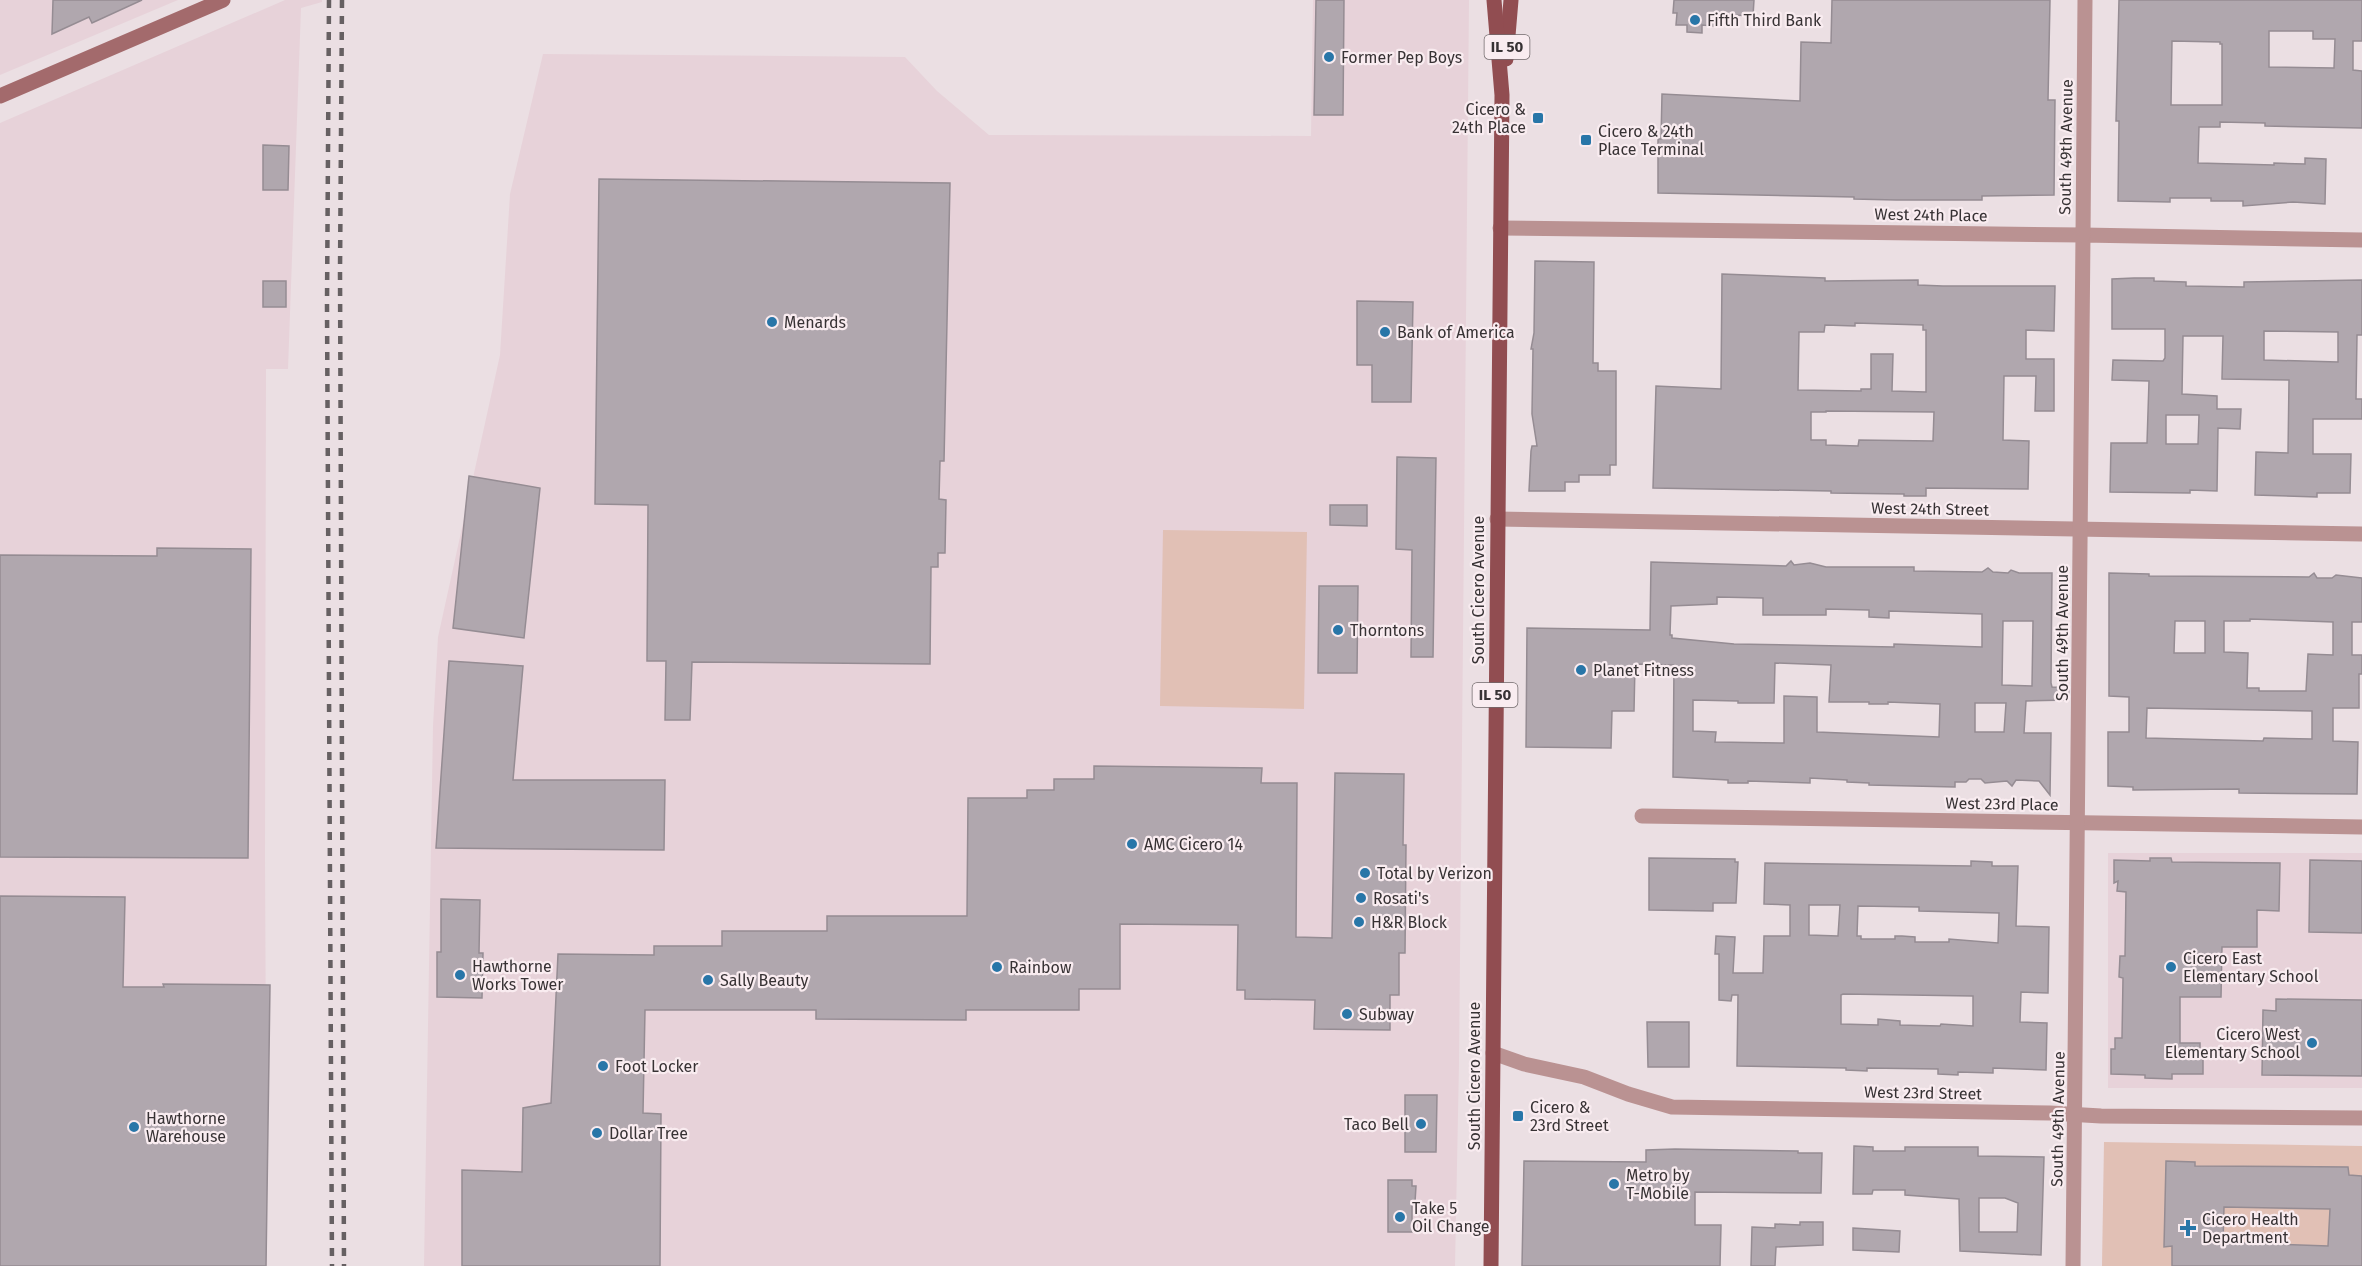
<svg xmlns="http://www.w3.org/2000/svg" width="2362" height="1266" viewBox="0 0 2362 1266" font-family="'Fira Sans',sans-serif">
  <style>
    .built { fill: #e7d2d9 }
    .green { fill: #e1c0b5 }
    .building { fill: #b0a7ae; stroke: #958c93; stroke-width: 1.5; fill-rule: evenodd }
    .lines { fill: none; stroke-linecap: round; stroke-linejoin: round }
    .minor { stroke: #ba9292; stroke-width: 15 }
    .tertiary { stroke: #ba9292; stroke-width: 15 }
    .secondary { stroke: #a36a6c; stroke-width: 15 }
    .primary { stroke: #914d51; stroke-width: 15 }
    .rail { stroke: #666062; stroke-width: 4.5; stroke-dasharray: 8 8; stroke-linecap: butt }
    .poi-dot { fill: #2876a8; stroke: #f9ecf0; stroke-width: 2 }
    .labels { text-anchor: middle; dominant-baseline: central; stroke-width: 4.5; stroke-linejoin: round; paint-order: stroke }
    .shield { fill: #f9ecf0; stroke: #716a6c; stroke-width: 1.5 }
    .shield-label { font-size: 15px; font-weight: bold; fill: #373234 }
    .poi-label { font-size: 16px; fill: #373234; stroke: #f9ecf0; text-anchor: start }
    .street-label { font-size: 16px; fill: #373234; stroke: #f9ecf0 }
  </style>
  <rect width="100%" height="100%" fill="#ebdfe3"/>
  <g class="built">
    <path d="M0,0H178L0,75Z"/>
    <path d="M285,0H322V2L301,8L288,369H266L265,858L267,1266H0V123Z"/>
    <path d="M1313,0H1469L1459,1063L1455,1266H424L433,726L438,637L500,355L510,194L543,54L905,57L937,91L989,135L1311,136Z"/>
    <rect x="2108" y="853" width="254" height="235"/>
  </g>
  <g class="green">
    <path d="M1163,530L1307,532L1304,709L1160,706Z"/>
    <path d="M2104,1142L2362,1146V1266H2102Z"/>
  </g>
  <g class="building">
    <path d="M53,0H142L92,23L89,17L52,34Z"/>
    <path d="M1316,0H1344L1343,115H1314Z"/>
    <path d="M1674,0H1754L1753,16L1713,14V26L1702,25V33L1687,32V25H1676L1677,13H1673Z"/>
    <path d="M1832,0H2050L2048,100H2055L2054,195L1982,196V200H1896L1854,199V197L1658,193V139H1661L1662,94L1800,101L1801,42L1831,43Z"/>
    <path d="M2119,0H2362V41H2353V70L2362,71V128L2265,126V123L2220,122V127H2199L2198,163L2274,165V163L2305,164V158L2326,159L2325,204L2293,202L2243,206V201H2211V198H2170V202L2118,201L2119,121H2116ZM2269,31H2313V39H2335L2334,68L2269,67ZM2172,41L2220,42V44H2222V105H2171Z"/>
    <path d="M263,145L289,146L288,190H263Z"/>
    <path d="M599,179L950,183L944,461H940L939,499L946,500L945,553H938V567H931L930,664L692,662L690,720H665L666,661H647L648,505L595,504Z"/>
    <path d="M1535,261L1594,262L1593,363H1598V371H1616V465H1610V475H1579V482H1565V491H1529L1531,451L1532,446H1537L1532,414L1533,349H1531L1534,333Z"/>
    <path d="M1722,274L1825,278V281L1918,280V285L1943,286H2055L2054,331L2026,330V359H2054V411H2035L2036,376H2004L2003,440L2029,441L2028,489L1926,488V496H1904V494L1831,493V491L1653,488L1656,386L1721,389ZM1855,323L1923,325V330H1926V392L1892,391L1893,354H1871V389H1861V391L1798,390L1799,332H1824L1825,325L1855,326ZM1826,411L1934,412L1933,441L1859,440L1858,446L1826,445V440H1811V412H1826Z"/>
    <path d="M2134,278H2154V281L2186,282V286L2244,287V282L2362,280V335H2357L2356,399H2362V419H2313V454H2351L2350,493H2317V497L2255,495L2256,452L2288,453L2289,380L2222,379L2223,336H2183L2182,394L2217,396V409H2241L2240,429L2218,428L2217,491L2190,490V493L2110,492L2111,443H2147L2149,381L2112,380L2113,360L2163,361L2165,358V329H2112V279ZM2264,331L2338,332V362L2264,360ZM2166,415H2199L2198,444H2166Z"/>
    <rect x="263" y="281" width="23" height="26"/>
    <path d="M1357,301L1413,302L1411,402H1372V365H1357Z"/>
    <path d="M1397,457L1436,458L1433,657H1411L1412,550L1396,549Z"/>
    <path d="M469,476L540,488L524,638L453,628Z"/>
    <path d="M1330,505H1367V526L1330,525Z"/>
    <path d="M157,548L251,549L248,858L0,857V555L157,556Z"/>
    <path d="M1791,561L1794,565L1810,563L1826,567H1914V571L1982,572L1988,568L1993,572L2008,573L2011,570L2019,573H2052L2051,683L2052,687L2069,688L2068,700L2026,701L2024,733H2051L2050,795L2039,781L2016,780L2012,786L2007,781L1985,783L1981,779H1969L1966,782H1955V787L1869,785V783L1847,782V780L1810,778V783L1748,781V783H1728V780L1673,777L1674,665L1635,664L1634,711H1612L1611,748L1526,747L1527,628L1650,630L1651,562L1786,566ZM1717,597L1763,598V615H1826V609L1869,610V617L1889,618V611L1982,614V647L1894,644V647L1734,644L1672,638V635H1670L1671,606L1717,604ZM2003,621H2033L2032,686L2002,685ZM1775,663L1831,665L1829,702H1869V704H1888V702L1940,704L1939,737L1817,732V697L1784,696V743L1715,742L1716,732L1693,731V700L1738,701V703H1774ZM1975,703H2006L2004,732H1975Z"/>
    <path d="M2109,573L2149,574V576L2309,577L2314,573L2317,578H2332L2336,575L2362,578V622H2352V655H2362V674H2359V708H2333V741L2358,742L2357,794L2239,793V789L2133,790V787L2108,786V732H2129V697L2109,696ZM2250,619L2333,622V655L2308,654L2306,691H2259V688H2247L2248,653L2224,652V621H2250ZM2175,621H2205V653H2174ZM2147,708L2312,711V739L2264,738L2263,741L2146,738Z"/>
    <path d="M1319,586H1358L1357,673H1318Z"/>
    <path d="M449,661L523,666L513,780H665L664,850L436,848Z"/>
    <path d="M1094,766L1262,768L1261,783H1297L1296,937L1332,938L1335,773L1404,774L1403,845H1406L1405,953H1399V995H1390V1030L1314,1029L1315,1000L1245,999V990H1237L1238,925L1120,924V989H1079V1010H966V1020L816,1019V1010H645L643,1113L661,1114L660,1266H462V1170L522,1172L523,1108L551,1103L558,954L654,955V946H722V931H827V916H967L968,798H1027V790H1054V779H1094Z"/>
    <path d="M1649,858L1735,859V862H1738L1736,903H1713V911L1649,910Z"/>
    <path d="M2150,858H2171L2172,862L2280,863L2279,911L2257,910V947H2222L2221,997H2180V1043H2200V1052L2203,1053V1074H2172V1079L2145,1078V1075L2111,1074V1049H2115V1038H2122L2123,978L2119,977L2120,956H2125L2126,892L2117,891L2118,881L2114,883V860L2150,861Z"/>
    <path d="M2310,860L2362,861V933L2309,932Z"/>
    <path d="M1971,861L1992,862V866H2018L2016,926L2049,927L2048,993L2021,992L2020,1022L2047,1023L2046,1070L1993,1068V1073L1958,1072V1075L1938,1074V1069L1867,1068V1071L1846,1070V1068L1737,1066L1738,995H1732L1731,1001L1719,1000V954H1715L1716,936L1735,937L1733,973H1763L1764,936H1790V905L1764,904L1765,863L1971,866ZM1809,905H1840L1838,936L1809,935ZM1858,906L1919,907V911L1999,913L1998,943L1949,939V942H1915V937L1902,936H1895V939H1861V936H1857ZM1843,994L1973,996V1026L1941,1024L1940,1026L1900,1025V1021L1878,1019V1025L1841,1024V995Z"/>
    <path d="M0,896L125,897L123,987H164L163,984L270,985L266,1266H0Z"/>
    <path d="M441,899L480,900L479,953H483L482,998L437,997V952H441Z"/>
    <path d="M2276,999L2362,1000V1076L2262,1075L2263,1010L2276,1011Z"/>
    <path d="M1647,1022H1689V1067H1648Z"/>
    <path d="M1405,1095H1437L1436,1152H1405Z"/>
    <path d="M1854,1146L1873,1147V1151H1905V1147H1978V1156L2044,1157L2041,1255L1960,1251L1959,1199L1905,1195V1190H1873L1872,1194H1853ZM1979,1198H2005L2018,1203L2017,1232H1979Z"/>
    <path d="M1675,1149L1798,1151V1153H1822L1821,1193L1695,1192V1225H1721L1720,1266H1522L1524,1161L1646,1162V1150Z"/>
    <path d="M2166,1161L2195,1162V1166L2348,1167L2349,1175L2362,1176V1266H2172V1246L2164,1247ZM2224,1207L2330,1209L2328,1246L2223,1242Z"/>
    <path d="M1388,1180H1412V1186H1416L1415,1202H1412V1232H1388Z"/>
    <path d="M1800,1222H1823V1245L1776,1247L1775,1266H1751L1752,1227L1775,1228V1224L1800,1225Z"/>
    <path d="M1853,1228L1900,1231L1899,1252L1853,1250Z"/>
  </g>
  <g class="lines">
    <g class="minor">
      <path d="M1497,519L2362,534"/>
      <path d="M1642,816L2362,827"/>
      <path d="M1493,1053L1524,1064L1584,1077L1628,1094L1672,1107L2050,1113L2101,1116L2362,1118"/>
      <path d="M2073,1266L2083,235L2362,240"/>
    </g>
    <path class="tertiary" d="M1500,228L2083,235L2085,0"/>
    <path class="secondary" d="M0,96L223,0"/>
    <g class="primary">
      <path d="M1506,59L1511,0"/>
      <path d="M1491,1266L1502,95L1494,0"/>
    </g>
    <g class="rail">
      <path d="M329,0L327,305L332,1266"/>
      <path d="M342,0L340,272L344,1266"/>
    </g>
  </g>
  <g class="poi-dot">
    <circle cx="1695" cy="20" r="6"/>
    <circle cx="1329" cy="57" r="6"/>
    <rect x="1532" y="112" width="12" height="12" rx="3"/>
    <rect x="1580" y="134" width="12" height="12" rx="3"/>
    <circle cx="772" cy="322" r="6"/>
    <circle cx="1385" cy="332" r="6"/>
    <circle cx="1338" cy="630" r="6"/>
    <circle cx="1581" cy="670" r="6"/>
    <circle cx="1132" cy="844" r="6"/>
    <circle cx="1365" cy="873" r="6"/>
    <circle cx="1361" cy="898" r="6"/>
    <circle cx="1359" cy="922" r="6"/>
    <circle cx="997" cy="967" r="6"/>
    <circle cx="2171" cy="967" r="6"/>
    <circle cx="460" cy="975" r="6"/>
    <circle cx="708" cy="980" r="6"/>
    <circle cx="1347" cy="1014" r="6"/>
    <circle cx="2312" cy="1043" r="6"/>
    <circle cx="603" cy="1066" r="6"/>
    <rect x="1512" y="1110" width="12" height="12" rx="3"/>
    <circle cx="1421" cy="1124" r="6"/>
    <circle cx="134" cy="1127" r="6"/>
    <circle cx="597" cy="1133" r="6"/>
    <circle cx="1614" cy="1184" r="6"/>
    <circle cx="1400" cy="1217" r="6"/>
    <path d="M2185 1219h6v6h6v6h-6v6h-6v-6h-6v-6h6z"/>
  </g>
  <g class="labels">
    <g class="shield">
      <rect x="1484.5" y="35" width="45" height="24" rx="4.5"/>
      <rect x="1472.5" y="683" width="45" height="24" rx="4.5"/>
    </g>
    <g class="shield-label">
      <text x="1507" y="47">IL 50</text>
      <text x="1495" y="695">IL 50</text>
    </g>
    <g class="poi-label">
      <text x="1707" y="20">Fifth Third Bank</text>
      <text x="1341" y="57">Former Pep Boys</text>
      <text x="1526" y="109" text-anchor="end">Cicero &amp;<tspan x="1526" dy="18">24th Place</tspan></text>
      <text x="1598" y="131">Cicero &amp; 24th<tspan x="1598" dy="18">Place Terminal</tspan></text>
      <text x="784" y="322">Menards</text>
      <text x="1397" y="332">Bank of America</text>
      <text x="1350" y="630">Thorntons</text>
      <text x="1593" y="670">Planet Fitness</text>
      <text x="1144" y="844">AMC Cicero 14</text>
      <text x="1377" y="873">Total by Verizon</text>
      <text x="1373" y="898">Rosati's</text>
      <text x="1371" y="922">H&amp;R Block</text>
      <text x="2183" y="958">Cicero East<tspan x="2183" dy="18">Elementary School</tspan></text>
      <text x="472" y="966">Hawthorne<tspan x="472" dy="18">Works Tower</tspan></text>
      <text x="1009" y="967">Rainbow</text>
      <text x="720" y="980">Sally Beauty</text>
      <text x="1359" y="1014">Subway</text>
      <text x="2300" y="1034" text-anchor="end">Cicero West<tspan x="2300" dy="18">Elementary School</tspan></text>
      <text x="615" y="1066">Foot Locker</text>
      <text x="1530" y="1107">Cicero &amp;<tspan x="1530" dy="18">23rd Street</tspan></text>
      <text x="146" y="1118">Hawthorne<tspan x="146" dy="18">Warehouse</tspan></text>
      <text x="1409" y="1124" text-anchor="end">Taco Bell</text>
      <text x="609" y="1133">Dollar Tree</text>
      <text x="1626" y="1175">Metro by<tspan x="1626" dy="18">T-Mobile</tspan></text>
      <text x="1412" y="1208">Take 5<tspan x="1412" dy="18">Oil Change</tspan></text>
      <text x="2202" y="1219">Cicero Health<tspan x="2202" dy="18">Department</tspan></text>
    </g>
    <g class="street-label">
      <text transform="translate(2066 147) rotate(-89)">South 49th Avenue</text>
      <text transform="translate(1931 215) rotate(1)">West 24th Place</text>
      <text transform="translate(1930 509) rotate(1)">West 24th Street</text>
      <text transform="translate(1478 590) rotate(-90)">South Cicero Avenue</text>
      <text transform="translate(2062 633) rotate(-90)">South 49th Avenue</text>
      <text transform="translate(2002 804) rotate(1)">West 23rd Place</text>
      <text transform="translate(1474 1076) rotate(-90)">South Cicero Avenue</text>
      <text transform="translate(1923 1093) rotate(1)">West 23rd Street</text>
      <text transform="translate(2058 1119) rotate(-89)">South 49th Avenue</text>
    </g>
  </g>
</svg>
